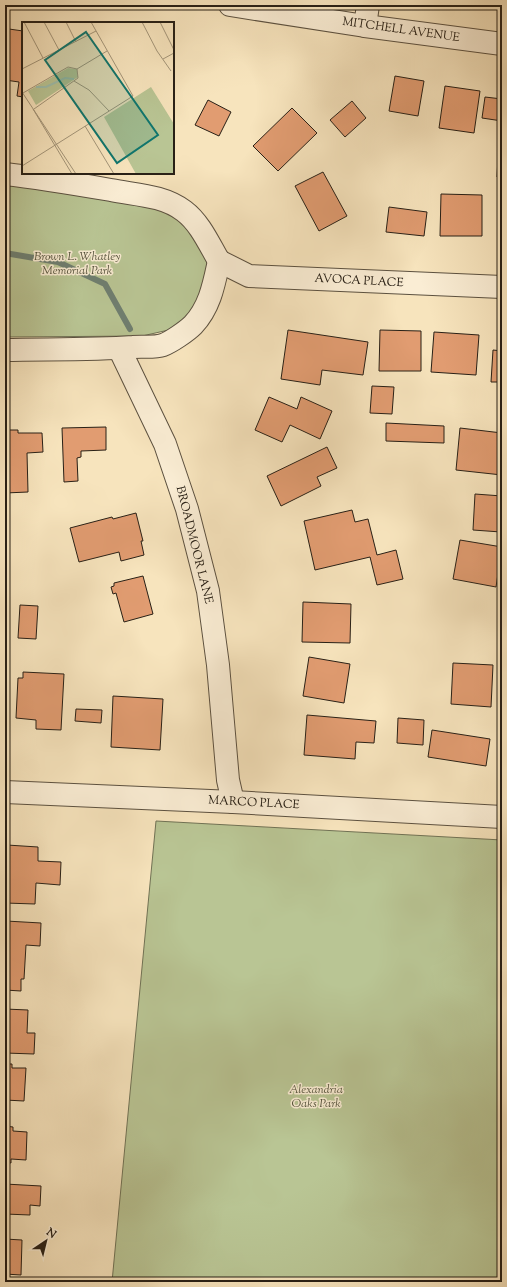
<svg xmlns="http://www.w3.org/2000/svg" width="507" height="1287" viewBox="0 0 507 1287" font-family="'Sorts Mill Goudy',serif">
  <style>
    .green { fill: #b9c594; stroke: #707255 }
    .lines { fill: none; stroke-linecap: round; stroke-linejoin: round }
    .stream { stroke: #6f7f71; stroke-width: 6 }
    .building { fill: #e19c71; stroke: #282016 }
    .minor-casing { stroke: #5c5140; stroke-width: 24 }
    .minor { stroke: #faedd4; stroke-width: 22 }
    .labels { text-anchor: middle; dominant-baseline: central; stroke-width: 3; stroke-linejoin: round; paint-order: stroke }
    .street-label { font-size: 12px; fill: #282016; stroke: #faedd4 }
    .park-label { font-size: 12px; font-style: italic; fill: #54523c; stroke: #faedd4 }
    .inset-river { fill: none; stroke: #9ebfad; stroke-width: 2 }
    .inset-road { fill: none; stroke: #a4967a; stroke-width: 1 }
    .view { fill: #0f766e; fill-opacity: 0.15; stroke: #0f766e; stroke-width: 2 }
    .inset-edge { fill: none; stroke: #282016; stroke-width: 2 }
  </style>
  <rect width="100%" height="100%" fill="#f7e4bd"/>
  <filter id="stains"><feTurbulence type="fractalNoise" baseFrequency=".005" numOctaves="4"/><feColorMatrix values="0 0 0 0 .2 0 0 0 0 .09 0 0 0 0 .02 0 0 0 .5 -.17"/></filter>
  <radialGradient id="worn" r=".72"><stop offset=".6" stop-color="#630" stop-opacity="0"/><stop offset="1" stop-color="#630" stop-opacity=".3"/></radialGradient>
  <g class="green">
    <path d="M5,181L149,200L189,224L212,262L198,308L173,329L142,336L5,337Z"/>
    <path d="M156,821L502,840V1282H112Z"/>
  </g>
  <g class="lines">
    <path class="stream" d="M5,253L58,262L105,284L130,329"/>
  </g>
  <g class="building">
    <path d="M9,29L23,31V97L17,96L19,82L5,80V60Z"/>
    <path d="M395,76L424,81L418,116L389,111Z"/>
    <path d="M445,86L480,91L474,133L439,128Z"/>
    <path d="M485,97L502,99V121L482,118Z"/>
    <path d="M208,100L231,112L219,136L195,125Z"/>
    <path d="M352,101L366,118L345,137L330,120Z"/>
    <path d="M292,108L317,133L278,171L253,146Z"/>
    <path d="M498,157H502V177H497Z"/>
    <path d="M323,172L347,216L319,231L295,186Z"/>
    <path d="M441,194L482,195V236H440Z"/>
    <path d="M389,207L427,212L424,236L386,232Z"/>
    <path d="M499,208H502V238H498Z"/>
    <path d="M288,330L368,342L363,375L322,370L320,385L281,379Z"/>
    <path d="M380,330L421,331V371H379Z"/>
    <path d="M434,332L479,335L476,375L431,372Z"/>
    <path d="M493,350L502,351V382H491Z"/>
    <path d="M372,386L394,387L392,414L370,413Z"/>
    <path d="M269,397L297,409L301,397L332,411L320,439L290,425L282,442L255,430Z"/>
    <path d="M386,423L444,426V443L386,441Z"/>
    <path d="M106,427V450L81,451V457L77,458L78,481L64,482L62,428Z"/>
    <path d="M460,428L502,433V475L456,470Z"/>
    <path d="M5,430H18V433H42L43,452L27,453L28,492L5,493Z"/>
    <path d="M327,447L337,468L317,477L321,486L281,506L267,476Z"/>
    <path d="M475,494L502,496L501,532L473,530Z"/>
    <path d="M352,510L355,522L368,519L377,555L396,550L403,579L377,585L370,557L315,570L304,521Z"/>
    <path d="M136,513L143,541H141L144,555L121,561L119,552L79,562L70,528L112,517L113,519Z"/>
    <path d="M460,540L502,547L496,587L453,579Z"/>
    <path d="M143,576L153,614L124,622L116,593L113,594L111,587L114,586V583Z"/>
    <path d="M303,602L351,604L350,643L302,642Z"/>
    <path d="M20,605L38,606L36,639L18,638Z"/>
    <path d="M309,657L350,664L344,703L303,696Z"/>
    <path d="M453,663L493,665L491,707L451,704Z"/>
    <path d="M23,672L64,674L61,730L36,729V720L16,718L18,678H23Z"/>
    <path d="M113,696L163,699L160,750L111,747Z"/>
    <path d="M76,709L102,710L101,723L75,721Z"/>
    <path d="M307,715L376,721L374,743L356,742L355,759L304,755Z"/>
    <path d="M398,718L424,720L423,745L397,743Z"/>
    <path d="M432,730L490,739L486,766L428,757Z"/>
    <path d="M7,845L38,847V861L61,862L60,885L36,883L35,904L5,903Z"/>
    <path d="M6,921L41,923L40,946L26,945L24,979H21V991L5,990V941Z"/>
    <path d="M5,1009L28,1010L27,1033H35L34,1054L5,1053Z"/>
    <path d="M5,1064H12V1068H26L24,1101L5,1100Z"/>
    <path d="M5,1126L13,1127V1131L27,1132L26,1160L11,1159V1163L5,1162Z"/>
    <path d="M5,1184L41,1186L40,1206L30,1205V1215L5,1214Z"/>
    <path d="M5,1239L22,1240L21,1275L5,1274Z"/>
  </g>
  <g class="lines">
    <defs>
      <g id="minor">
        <path d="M230,5L365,26L502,44"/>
        <path d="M365,26L368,5"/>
        <path d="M5,174C41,178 76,184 111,190C136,195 163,195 184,211C200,223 209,244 219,261"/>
        <path d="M219,261L249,276L502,287"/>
        <path d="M119,348L165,444L187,509L208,591L218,665L228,780L233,802"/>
        <path d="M5,350C47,349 90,350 133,347C142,346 154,348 163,345C171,342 187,331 193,325C210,307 214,284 219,261"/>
        <path d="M5,792L233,802L502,817"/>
      </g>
    </defs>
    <use href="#minor" class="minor-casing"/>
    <use href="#minor" class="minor"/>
  </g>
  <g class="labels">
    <g class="street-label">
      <text transform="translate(401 30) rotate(8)">MITCHELL AVENUE</text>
      <text transform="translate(359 281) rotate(3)">AVOCA PLACE</text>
      <text transform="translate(194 545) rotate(76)">BROADMOOR LANE</text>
      <text transform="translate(254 803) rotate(3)">MARCO PLACE</text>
    </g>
    <g class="park-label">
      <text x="77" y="257">Brown L. Whatley<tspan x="77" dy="14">Memorial Park</tspan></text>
      <text x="316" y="1090">Alexandria<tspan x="316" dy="14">Oaks Park</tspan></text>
    </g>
  </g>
  <g transform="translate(22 22)">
    <rect width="152" height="152" fill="#f7e4bd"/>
    <path d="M46,46L55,47L56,55L14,83L6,69ZM129,65L152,102V152H114L82,95Z" fill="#b9c594"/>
    <path class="inset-river" d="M14,65H24L43,56L52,57"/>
    <path class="inset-road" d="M2,0L21,36M22,0L37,28M44,0L54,20M120,0L135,29L149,49M138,0L152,28M141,37L152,31M0,47L74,9M55,47L85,29M52,59L67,68L87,89M0,70L54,152M1,71L46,45L55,47M11,87L50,152M12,87L56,56L55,47M63,104L92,152M0,144L111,74L69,0"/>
    <path class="view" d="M64,10L136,113L95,141L23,38Z"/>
    <rect width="152" height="152" class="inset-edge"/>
  </g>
  <rect width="507" height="1287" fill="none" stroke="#f7e4bd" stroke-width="20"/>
  <rect x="6" y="6" width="495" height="1275" fill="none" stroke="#282016" stroke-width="2"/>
  <rect x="10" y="10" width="487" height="1267" fill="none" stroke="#282016"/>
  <g transform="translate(46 1241) rotate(35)" stroke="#faedd4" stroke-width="3" paint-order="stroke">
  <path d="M0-3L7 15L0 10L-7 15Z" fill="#282016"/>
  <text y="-6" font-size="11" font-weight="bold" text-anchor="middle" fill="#282016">N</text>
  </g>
  <rect width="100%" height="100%" filter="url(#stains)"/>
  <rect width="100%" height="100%" fill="url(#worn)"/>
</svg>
